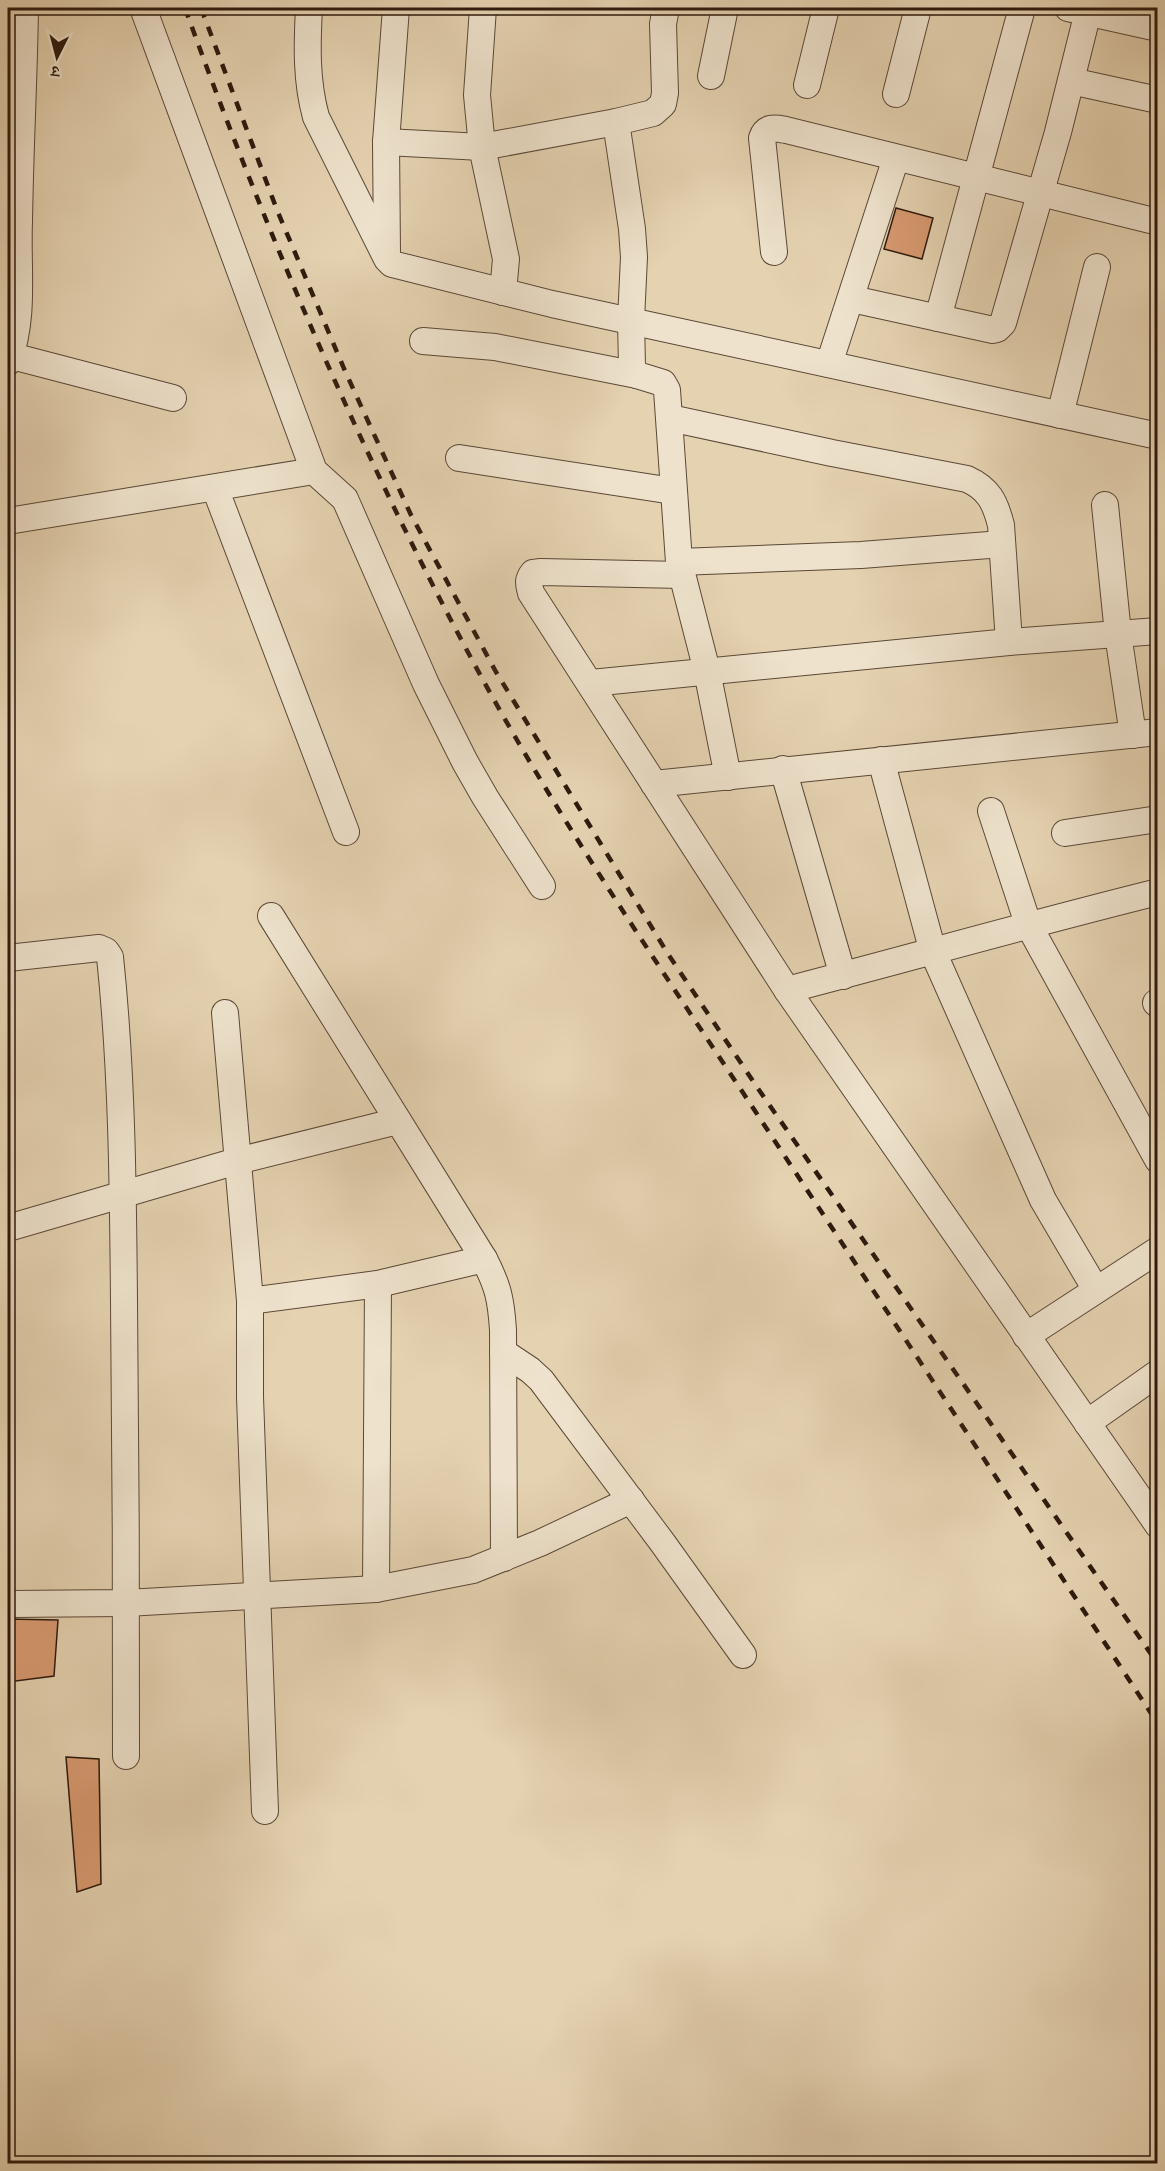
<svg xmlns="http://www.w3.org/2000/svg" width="1165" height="2171" viewBox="0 0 1165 2171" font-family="'IM FELL Double Pica','Noto Serif Devanagari',serif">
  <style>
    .building { fill: #d89a70; stroke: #2d1a0e; stroke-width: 1.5 }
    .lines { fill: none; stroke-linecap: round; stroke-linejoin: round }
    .minor-casing { stroke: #5b4837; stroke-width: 28 }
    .minor { stroke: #eee2cc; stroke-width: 26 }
    .rail { stroke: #2d1a0e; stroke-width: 4.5; stroke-dasharray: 10 10; stroke-linecap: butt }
  </style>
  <rect width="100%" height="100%" fill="#e5d2b1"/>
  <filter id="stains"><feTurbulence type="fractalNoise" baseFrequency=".00333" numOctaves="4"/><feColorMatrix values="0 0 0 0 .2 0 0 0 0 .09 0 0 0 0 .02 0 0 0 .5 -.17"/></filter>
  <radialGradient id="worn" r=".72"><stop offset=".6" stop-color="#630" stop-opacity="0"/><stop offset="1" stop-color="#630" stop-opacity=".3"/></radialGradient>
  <g class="building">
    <path d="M896,208L933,218L922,259L884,249Z"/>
    <path d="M8,1619L58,1620L54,1676L8,1682Z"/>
    <path d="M66,1757L99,1759L101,1884L77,1892Z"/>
  </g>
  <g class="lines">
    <defs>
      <g id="minor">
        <path d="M143,8L314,471L345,499L426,684L465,762L485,797L542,886"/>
        <path d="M309,8C307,45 306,81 316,117L387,259L392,264L552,304L1158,436"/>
        <path d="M483,8L477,95L482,147L506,259L503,292"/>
        <path d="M1068,8L1158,28"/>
        <path d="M711,76L725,8"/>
        <path d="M1071,81L1158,100"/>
        <path d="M807,85L826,8"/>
        <path d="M896,94L918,8"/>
        <path d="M616,122L632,229L634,257L631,320L632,367L637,375L663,383L667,390L679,562L707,671L728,777"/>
        <path d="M386,142L482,147L616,122L653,113L663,104L665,93L663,24L666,8"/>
        <path d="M774,252L762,138C766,126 775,128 786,130L1158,222"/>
        <path d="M387,253L386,142L396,8"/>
        <path d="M852,299L993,330L997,329L1003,323L1058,132L1088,12"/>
        <path d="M938,318L1022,8"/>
        <path d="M423,341L495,347L637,375"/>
        <path d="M8,355L173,398"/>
        <path d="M8,362C25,317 17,269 19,222C20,150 24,79 25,8"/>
        <path d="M829,364L896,158"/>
        <path d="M1060,415L1097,267"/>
        <path d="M670,418L832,453L967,479C989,489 995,502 1001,525L1009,642"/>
        <path d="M459,458L673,491"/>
        <path d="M215,488L346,832"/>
        <path d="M1105,505L1118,634L1133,735"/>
        <path d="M8,521L314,471"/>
        <path d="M679,562L861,555L1002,544"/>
        <path d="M682,575L541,572L533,573C527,580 529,585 531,593L787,990L1158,1525"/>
        <path d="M591,683L1009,642L1158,631"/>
        <path d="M881,760L933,952L1043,1200L1096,1290"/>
        <path d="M783,769L843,976"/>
        <path d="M654,784L1158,732"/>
        <path d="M991,811L1028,924L1158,1160"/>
        <path d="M1065,833L1158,819"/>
        <path d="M271,916L484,1259C498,1286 501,1299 503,1330L504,1558"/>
        <path d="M8,958L99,948L106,951L110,957C122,1071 123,1187 124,1302C126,1453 126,1605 126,1756"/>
        <path d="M787,990C910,958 1033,923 1158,892"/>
        <path d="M1156,1003L1158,1002"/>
        <path d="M225,1013L250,1301V1397L265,1811"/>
        <path d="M8,1228L237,1161L398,1121"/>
        <path d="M250,1301L378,1284L484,1259"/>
        <path d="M1026,1336L1158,1250"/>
        <path d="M503,1352L530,1370L541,1380L662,1542L743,1655"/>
        <path d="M1087,1423L1158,1373"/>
        <path d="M376,1589L378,1284"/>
        <path d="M8,1604L126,1603L376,1589L473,1570L540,1543L631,1500"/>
      </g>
    </defs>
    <use href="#minor" class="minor-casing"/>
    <use href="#minor" class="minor"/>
    <g class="rail">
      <path d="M185,8C268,238 365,464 483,680C566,831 664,973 759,1117C892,1319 1025,1521 1158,1724"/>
      <path d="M201,8L277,210L345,371L411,515L496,672L668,954L759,1090L1158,1664"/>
    </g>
  </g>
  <rect width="1165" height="2171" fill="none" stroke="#e5d2b1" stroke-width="30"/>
  <rect x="9" y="9" width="1147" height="2153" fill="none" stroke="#2d1a0e" stroke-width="3"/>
  <rect x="15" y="15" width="1135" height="2141" fill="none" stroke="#2d1a0e" stroke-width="1.5"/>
  <g transform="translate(57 57) rotate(186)" stroke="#eee2cc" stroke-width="4.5" paint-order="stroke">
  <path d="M0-4.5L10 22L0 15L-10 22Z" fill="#2d1a0e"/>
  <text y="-9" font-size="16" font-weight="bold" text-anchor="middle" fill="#2d1a0e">उ</text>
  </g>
  <rect width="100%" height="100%" filter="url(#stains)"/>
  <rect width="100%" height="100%" fill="url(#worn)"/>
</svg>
